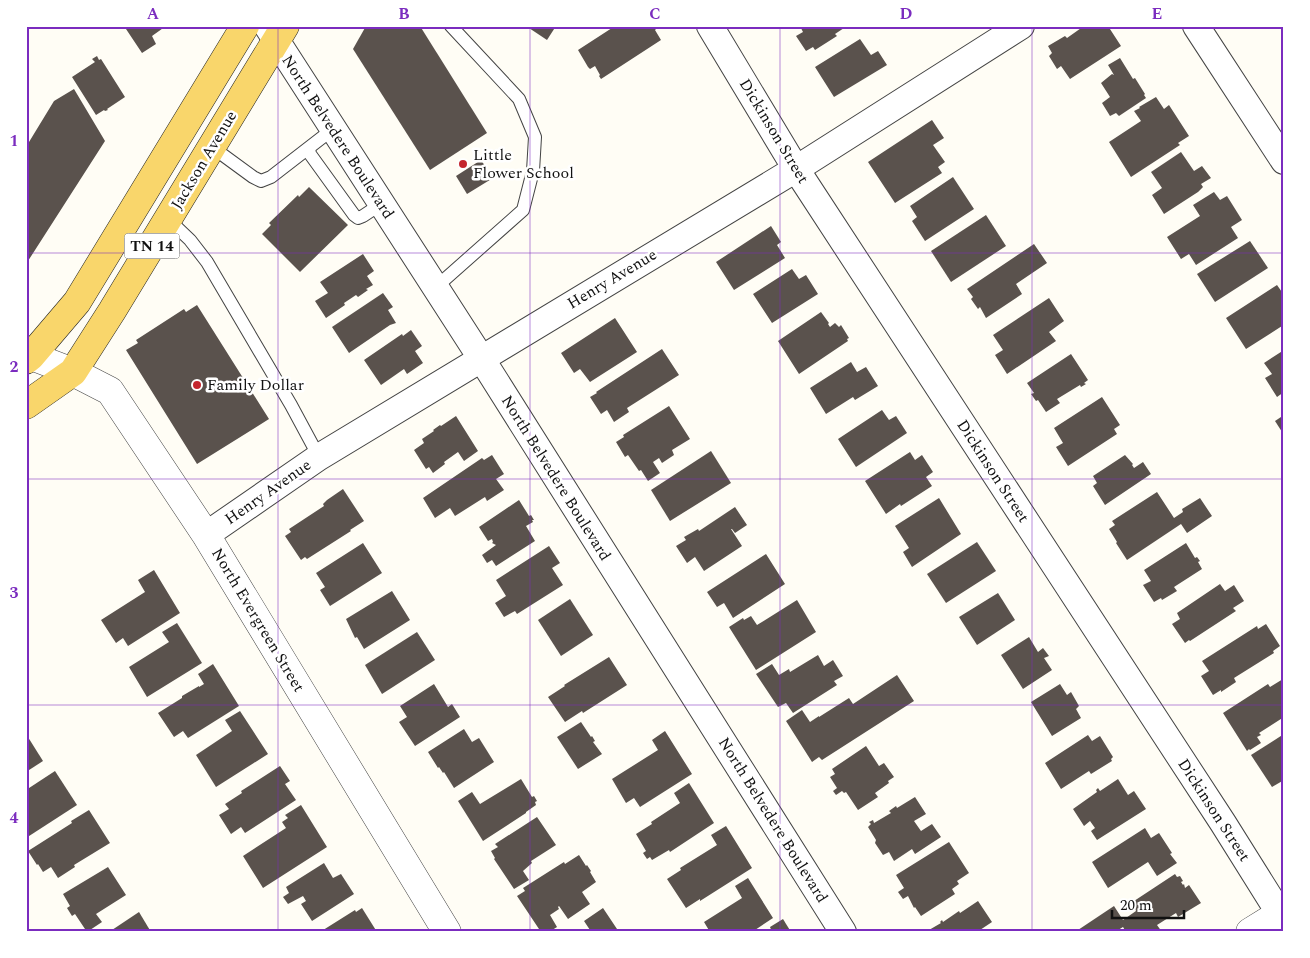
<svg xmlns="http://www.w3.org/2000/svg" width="1310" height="958" viewBox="0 0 1310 958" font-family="Spectral,serif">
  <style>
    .building { fill: #5a524d }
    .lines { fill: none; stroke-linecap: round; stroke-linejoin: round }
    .service-casing { stroke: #444; stroke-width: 14 }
    .minor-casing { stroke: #444; stroke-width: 28 }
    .tertiary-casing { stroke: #444; stroke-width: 29 }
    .primary-casing { stroke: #222; stroke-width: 29 }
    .service { stroke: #fff; stroke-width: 12 }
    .minor { stroke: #fff; stroke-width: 26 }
    .tertiary { stroke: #fff; stroke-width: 28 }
    .primary { stroke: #f9d66b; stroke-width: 28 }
    .grid { fill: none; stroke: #7b2cbf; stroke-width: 1; stroke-opacity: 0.55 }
    .poi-dot { fill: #c4262e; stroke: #fff; stroke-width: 2 }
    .labels { text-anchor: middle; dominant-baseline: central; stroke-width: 5; stroke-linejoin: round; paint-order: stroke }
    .shield { fill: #fff; stroke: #585858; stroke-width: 1 }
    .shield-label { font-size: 15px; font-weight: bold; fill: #111 }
    .street-label { font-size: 16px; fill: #111; stroke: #fff }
    .poi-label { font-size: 16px; fill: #111; stroke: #fff; text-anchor: start }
    .neatline { fill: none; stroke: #7b2cbf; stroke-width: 2 }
    .grid-label { font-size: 16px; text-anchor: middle; font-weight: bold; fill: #7b2cbf }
  </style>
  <rect width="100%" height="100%" fill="#fffdf5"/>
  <g class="building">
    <path d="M124,26H166L152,36L156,44L142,53Z"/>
    <path d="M366,26H420L487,133L430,170L353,49Z"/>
    <path d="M526,26H556L547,40Z"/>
    <path d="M615,26H654L656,29L655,30L661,40L601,79L599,76L600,75L595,66L590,69L588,67L578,50Z"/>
    <path d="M800,26H847L835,34L837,36L815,50L813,47L806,51L796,36L803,32Z"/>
    <path d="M1084,26H1108L1121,46L1070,79L1061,66L1057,69L1049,56L1052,53L1048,46L1065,36L1067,38Z"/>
    <path d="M860,39L871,55L878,51L887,65L834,97L815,67Z"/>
    <path d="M97,56L99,60L101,59L125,97L107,109L108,110L105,111L104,110L96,115L72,77L95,62L92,59Z"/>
    <path d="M1120,58L1133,79L1135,78L1145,94L1144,95L1146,98L1119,116L1116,113L1110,116L1102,103L1110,97L1101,83L1112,74L1114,75L1108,65Z"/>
    <path d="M74,89L105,141L28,261L26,260V138L29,142L54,101Z"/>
    <path d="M1156,97L1164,109L1169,105L1189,136L1178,143L1180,145L1131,177L1109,142L1141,121L1134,111L1140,108L1139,107Z"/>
    <path d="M932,120L944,138L933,145L945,162L938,167L942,173L895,203L868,162Z"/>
    <path d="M1181,152L1194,171L1202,166L1211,178L1201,184L1203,187L1198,192L1164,214L1152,195L1162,188L1151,172Z"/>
    <path d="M481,160L493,178L467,194L456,176Z"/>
    <path d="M953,177L974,209L925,241L912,221L917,217L910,206Z"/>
    <path d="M309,187L348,225L300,272L262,234L271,225L269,223L298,195L299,197Z"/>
    <path d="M1214,192L1220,200L1227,196L1242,220L1231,227L1238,238L1196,265L1189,254L1181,259L1167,237L1200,216L1193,205Z"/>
    <path d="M986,215L1006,246L951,282L931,251Z"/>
    <path d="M771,226L781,242L777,245L785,258L734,290L716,262Z"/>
    <path d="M1250,241L1268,268L1215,302L1197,274Z"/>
    <path d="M1034,244L1047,263L1016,284L1022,294L986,318L980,307L978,309L971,299L973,297L967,289Z"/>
    <path d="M363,254L374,271L367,276L373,285L366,289L368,290L358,297L356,295L344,303L345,305L326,318L315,301L328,293L320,282Z"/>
    <path d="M792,269L799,279L806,275L818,294L772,323L753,294Z"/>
    <path d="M1277,285L1284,295V328L1282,326L1246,349L1226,318Z"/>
    <path d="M383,293L393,307L388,310L396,323L390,325L349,353L332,327Z"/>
    <path d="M1049,298L1064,321L1049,332L1056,341L1007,374L995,355L1003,350L993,335Z"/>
    <path d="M197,305L269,419L197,464L126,350L138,343L136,340L184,309L186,312Z"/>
    <path d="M821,312L829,323L828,324L830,327L835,323L839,327L841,325L849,338L847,339L848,341L799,374L778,341Z"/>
    <path d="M615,318L637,352L590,382L580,369L574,373L561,353Z"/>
    <path d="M411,330L422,346L415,351L423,363L407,374L404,369L381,385L364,360L402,334L403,336Z"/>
    <path d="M662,349L679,375L627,408L629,412L614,422L607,410L601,414L590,397L597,393L596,392Z"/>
    <path d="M1284,350V392L1277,397L1265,378L1272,374L1264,363Z"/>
    <path d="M1071,354L1088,380L1084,383L1086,384L1081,387L1080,385L1057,399L1060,403L1046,412L1038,400L1036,401L1031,394L1034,393L1027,383Z"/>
    <path d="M851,362L857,372L866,367L878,386L855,400L853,397L826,414L810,388Z"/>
    <path d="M1102,397L1120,425L1114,429L1117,434L1068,466L1056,447L1063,443L1054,428Z"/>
    <path d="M669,406L690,439L672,450L674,455L662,463L659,458L653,462L660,473L648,481L641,470L639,471L628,455L625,457L616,442L624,437L623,435Z"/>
    <path d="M882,410L889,420L896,416L907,433L856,467L838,439Z"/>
    <path d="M1284,415V435L1275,421Z"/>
    <path d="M456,416L478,451L464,461L458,452L444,462L445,464L433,473L429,467L426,469L414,450L424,443L422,439L434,431L433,430L440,425L441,426Z"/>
    <path d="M711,451L731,483L670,521L651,490Z"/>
    <path d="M910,452L915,460L922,455L933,472L926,477L932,486L901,506L900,504L886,514L865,481Z"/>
    <path d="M492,455L504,474L496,479L504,490L487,501L485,497L455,516L450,508L435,518L423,498L482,458L484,460Z"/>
    <path d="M1125,455L1133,464L1132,465L1134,468L1143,462L1151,474L1105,505L1093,486L1097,483L1093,476Z"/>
    <path d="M343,489L364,521L350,530L351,531L307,559L305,557L301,560L285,536L291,532L289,529L324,506L323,504L327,500Z"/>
    <path d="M1157,492L1174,518L1183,512L1182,509L1200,498L1212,516L1187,533L1181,524L1127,560L1116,543L1117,542L1109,529L1115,525L1112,521Z"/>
    <path d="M939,498L961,534L912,567L903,552L909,548L895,526Z"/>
    <path d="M519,500L529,516L531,515L534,520H532L533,522L526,526L535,541L496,566L492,560L487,563L482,555L496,545L492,543L493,542L492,539L488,541L479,527Z"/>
    <path d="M735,507L747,525L735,533L732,529H731L742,546L704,571L695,557L687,563L676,546L686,540L684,537L698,529L699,531Z"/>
    <path d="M977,542L996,571L946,603L927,574Z"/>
    <path d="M363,543L382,573L330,606L320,590L325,587L316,573Z"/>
    <path d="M1186,543L1195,558L1197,557L1200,561L1198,562L1202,569L1174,587L1177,591L1162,600L1161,598L1154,602L1143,585L1151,581L1144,570Z"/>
    <path d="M549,546L560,563L552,568L563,585L517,614L515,611L504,617L495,603L506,596L496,580Z"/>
    <path d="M766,554L785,584L733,618L724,603L717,607L707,592Z"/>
    <path d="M154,570L180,613L128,646L123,638L116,643L101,620L145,592L138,580Z"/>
    <path d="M1220,584L1225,591L1234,585L1244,601L1233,608L1236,611L1190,641L1189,640L1185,643L1172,624L1180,619L1177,613Z"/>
    <path d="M392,591L410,620L364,649L357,637L355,638L346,619Z"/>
    <path d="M998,593L1015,620L977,645L959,617Z"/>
    <path d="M570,599L593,635L561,656L538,620Z"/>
    <path d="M797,600L816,632L756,670L729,627L743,618L744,620L751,616L757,625Z"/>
    <path d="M177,623L202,663L147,697L129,667L169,642L162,632Z"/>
    <path d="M1266,624L1280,646L1273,651L1274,653L1234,678L1236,682L1221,692V690L1213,695L1201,676L1209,671L1202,661L1257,626L1258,629Z"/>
    <path d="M417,632L435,660L382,694L365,665Z"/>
    <path d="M1029,637L1038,652L1043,648L1049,656L1044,658L1052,670L1023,689L1001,655Z"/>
    <path d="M818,655L824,666L833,660L843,676L834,681L837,685L793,713L786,703L778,707L756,674L772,664L779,675L789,669L790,672Z"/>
    <path d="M609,657L627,685L583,713L582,711L565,722L548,697L565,686L564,685Z"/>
    <path d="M213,664L239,706L188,738L183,731L174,737L158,713L182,698V696L199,686V687L204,684L198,674Z"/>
    <path d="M897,675L914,701L822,760L819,757L812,762L786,721L802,710L810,722L819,716V717L849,698L853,704Z"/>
    <path d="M1283,679L1284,681V717L1259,733L1261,735L1257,737L1261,743L1250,750L1249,749L1247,751L1223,713L1268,684L1270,687Z"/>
    <path d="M434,684L448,707L452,704L460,717L415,746L399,722L407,717L400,706Z"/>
    <path d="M1060,684L1067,695L1071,692L1079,706L1076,709L1081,718L1052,736L1031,702Z"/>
    <path d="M240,711L268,754L216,787L196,755L232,731L225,720Z"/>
    <path d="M581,722L591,737L592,736L595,741L593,742L602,754L578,769L557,737Z"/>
    <path d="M464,729L472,742L479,738L494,762L454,788L444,772L443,773L439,767L438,768L428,752Z"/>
    <path d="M665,731L692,774L640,807L634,798L626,803L612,779L658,750L652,740Z"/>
    <path d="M26,734L43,761L26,772Z"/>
    <path d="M1284,734V780L1272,787L1251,755Z"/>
    <path d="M1088,735L1092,741L1100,736L1113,757L1111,759L1112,761L1091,774L1089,771L1061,789L1045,763Z"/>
    <path d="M866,746L879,766L884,763L894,777L888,781L889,783L875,793L878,797L858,810L846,792L844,793L842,791L836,795L833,791L837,788L830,777L835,774L832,769Z"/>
    <path d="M280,766L290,781L285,784L296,800L245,833L241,827L231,834L219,815L229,809L225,804L242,793L241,791Z"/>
    <path d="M55,771L77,805L26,838V790Z"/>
    <path d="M521,779L532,797L534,796L537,801L535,802L536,805L526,812V813L483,841L458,801L472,792L480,804Z"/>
    <path d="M1118,779L1128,795L1134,791L1146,809L1097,840L1091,831L1095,828L1090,821L1084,826L1073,809L1097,792L1096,790L1098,788L1100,791Z"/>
    <path d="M689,783L714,823L670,852L669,850L652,860L650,857L647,859L643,853L646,851L636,834L652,824L651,822L680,803L674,793Z"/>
    <path d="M915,797L926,814L914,821L921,831L932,824L941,837L915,854L912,849L894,861L889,852L883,855L875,843L876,840L868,827L871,824L869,822L873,820L874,823L891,813L889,811L896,806L897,808Z"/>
    <path d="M301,805L327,847L263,888L243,856L286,828L282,822L288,818L285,815Z"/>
    <path d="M89,810L110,843L74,865L75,867L58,878L51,867L43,872L38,864L37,865L28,851L72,823L71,821Z"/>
    <path d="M537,817L556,845L531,861L532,863L523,871L529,880L514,889L494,859L495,858L491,851L498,847L495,844Z"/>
    <path d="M726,826L752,868L700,901V899L686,908L667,879L681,870L680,868L717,845L711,835Z"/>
    <path d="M1145,828L1151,838L1159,833L1172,853L1170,854L1177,863L1157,876L1148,862L1108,888L1092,862Z"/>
    <path d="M949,842L969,873L957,881L959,884L952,889L955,894L921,916L915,907L914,908L908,896L903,899L898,892L904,888L896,875Z"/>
    <path d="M579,855L586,866L587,865L591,871L590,872L596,882L582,892L590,904L568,919L559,906L558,907L559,909L550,915L557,927L549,932H541L517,896L525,891L523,888L564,862L565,864Z"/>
    <path d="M324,863L333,878L341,874L354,894L312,921L301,904L306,901L303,896L288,904L283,897L289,893L286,887Z"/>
    <path d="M108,867L126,895L96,914L102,922L87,932L75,914L72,916L67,908L70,906L63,894Z"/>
    <path d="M1175,874L1177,877L1180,876L1183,881L1181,882L1183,885L1184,884L1185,888L1189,885L1201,903L1178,917L1176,913L1157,925L1162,932H1151L1150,930L1146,932H1126L1123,927L1115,932H1075L1114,906L1123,920L1136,911L1135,908L1133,909L1131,906L1132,905L1131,903Z"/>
    <path d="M748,878L773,918L752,932H710L704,922L742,898L735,886Z"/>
    <path d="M978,901L992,922L977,932H930L929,930L941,923L940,922L942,920L943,922L959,911L960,913Z"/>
    <path d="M362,908L377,932H320L355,910L356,912Z"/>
    <path d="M603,908L619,932H586L590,930L584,921Z"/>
    <path d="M139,912L151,932H109Z"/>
    <path d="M783,919L791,932H772L770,927Z"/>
  </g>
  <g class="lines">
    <defs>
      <g id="service">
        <path d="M212,147L253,177L261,181L271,177L333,129"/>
        <path d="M309,149L310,154L354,215L358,218L363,216L381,204"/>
        <path d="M168,219L190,240L207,262L291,405L319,457"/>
        <path d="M435,288L523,210L533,171L535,137L519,99L451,26"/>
      </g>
      <g id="minor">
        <path d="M267,26L481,358L843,932"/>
        <path d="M710,26L796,169L1223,823L1280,914"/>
        <path d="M1196,26L1284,161"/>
        <path d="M206,535L319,457L796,169L1021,26"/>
      </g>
      <g id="tertiary">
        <path d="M26,354L73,372L110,391L206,535L447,932"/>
        <path d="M1250,932L1284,911"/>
      </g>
      <g id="primary">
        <path d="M26,360L31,356L77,302L245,26"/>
        <path d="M26,405L73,372L112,311L285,26"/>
      </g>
    </defs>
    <use href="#service" class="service-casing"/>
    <use href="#minor" class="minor-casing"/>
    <use href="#tertiary" class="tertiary-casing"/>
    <use href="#primary" class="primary-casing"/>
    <use href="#service" class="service"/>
    <use href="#minor" class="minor"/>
    <use href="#tertiary" class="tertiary"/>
    <use href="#primary" class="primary"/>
  </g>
  <path class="grid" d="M278,26V932M530,26V932M780,26V932M1032,26V932M26,253H1284M26,479H1284M26,705H1284"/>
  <g class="poi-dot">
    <circle cx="463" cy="164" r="5"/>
    <circle cx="197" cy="385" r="5"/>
  </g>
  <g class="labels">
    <rect class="shield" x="124.5" y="233.5" width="55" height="25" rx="4"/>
    <g class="shield-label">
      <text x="152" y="246">TN 14</text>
    </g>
    <g class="street-label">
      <text transform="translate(774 131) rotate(59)">Dickinson Street</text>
      <text transform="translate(338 137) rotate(57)">North Belvedere Boulevard</text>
      <text transform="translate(204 160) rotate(-59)">Jackson Avenue</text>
      <text transform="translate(612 279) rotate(-31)">Henry Avenue</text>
      <text transform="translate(993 471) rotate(57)">Dickinson Street</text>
      <text transform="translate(556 478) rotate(58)">North Belvedere Boulevard</text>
      <text transform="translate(268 492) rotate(-35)">Henry Avenue</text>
      <text transform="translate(258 620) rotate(59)">North Evergreen Street</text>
      <text transform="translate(1214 810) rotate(57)">Dickinson Street</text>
      <text transform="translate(773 820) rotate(58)">North Belvedere Boulevard</text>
    </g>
    <g class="poi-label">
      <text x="473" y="155">Little<tspan x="473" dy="18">Flower School</tspan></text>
      <text x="207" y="385">Family Dollar</text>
    </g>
  </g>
  <rect width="1310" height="958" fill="none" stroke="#ffffff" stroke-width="55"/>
  <path d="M1112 910v8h72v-8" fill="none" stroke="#111111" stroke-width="2.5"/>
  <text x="1120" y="910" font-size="15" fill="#111111" stroke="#ffffff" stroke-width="4" paint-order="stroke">20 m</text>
  <rect x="28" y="28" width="1254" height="902" class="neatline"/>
  <g class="grid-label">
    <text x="153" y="19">A</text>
    <text x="404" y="19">B</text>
    <text x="655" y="19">C</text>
    <text x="906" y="19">D</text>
    <text x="1157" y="19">E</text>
    <text x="14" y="146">1</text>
    <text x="14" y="372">2</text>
    <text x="14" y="598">3</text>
    <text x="14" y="823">4</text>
  </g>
</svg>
